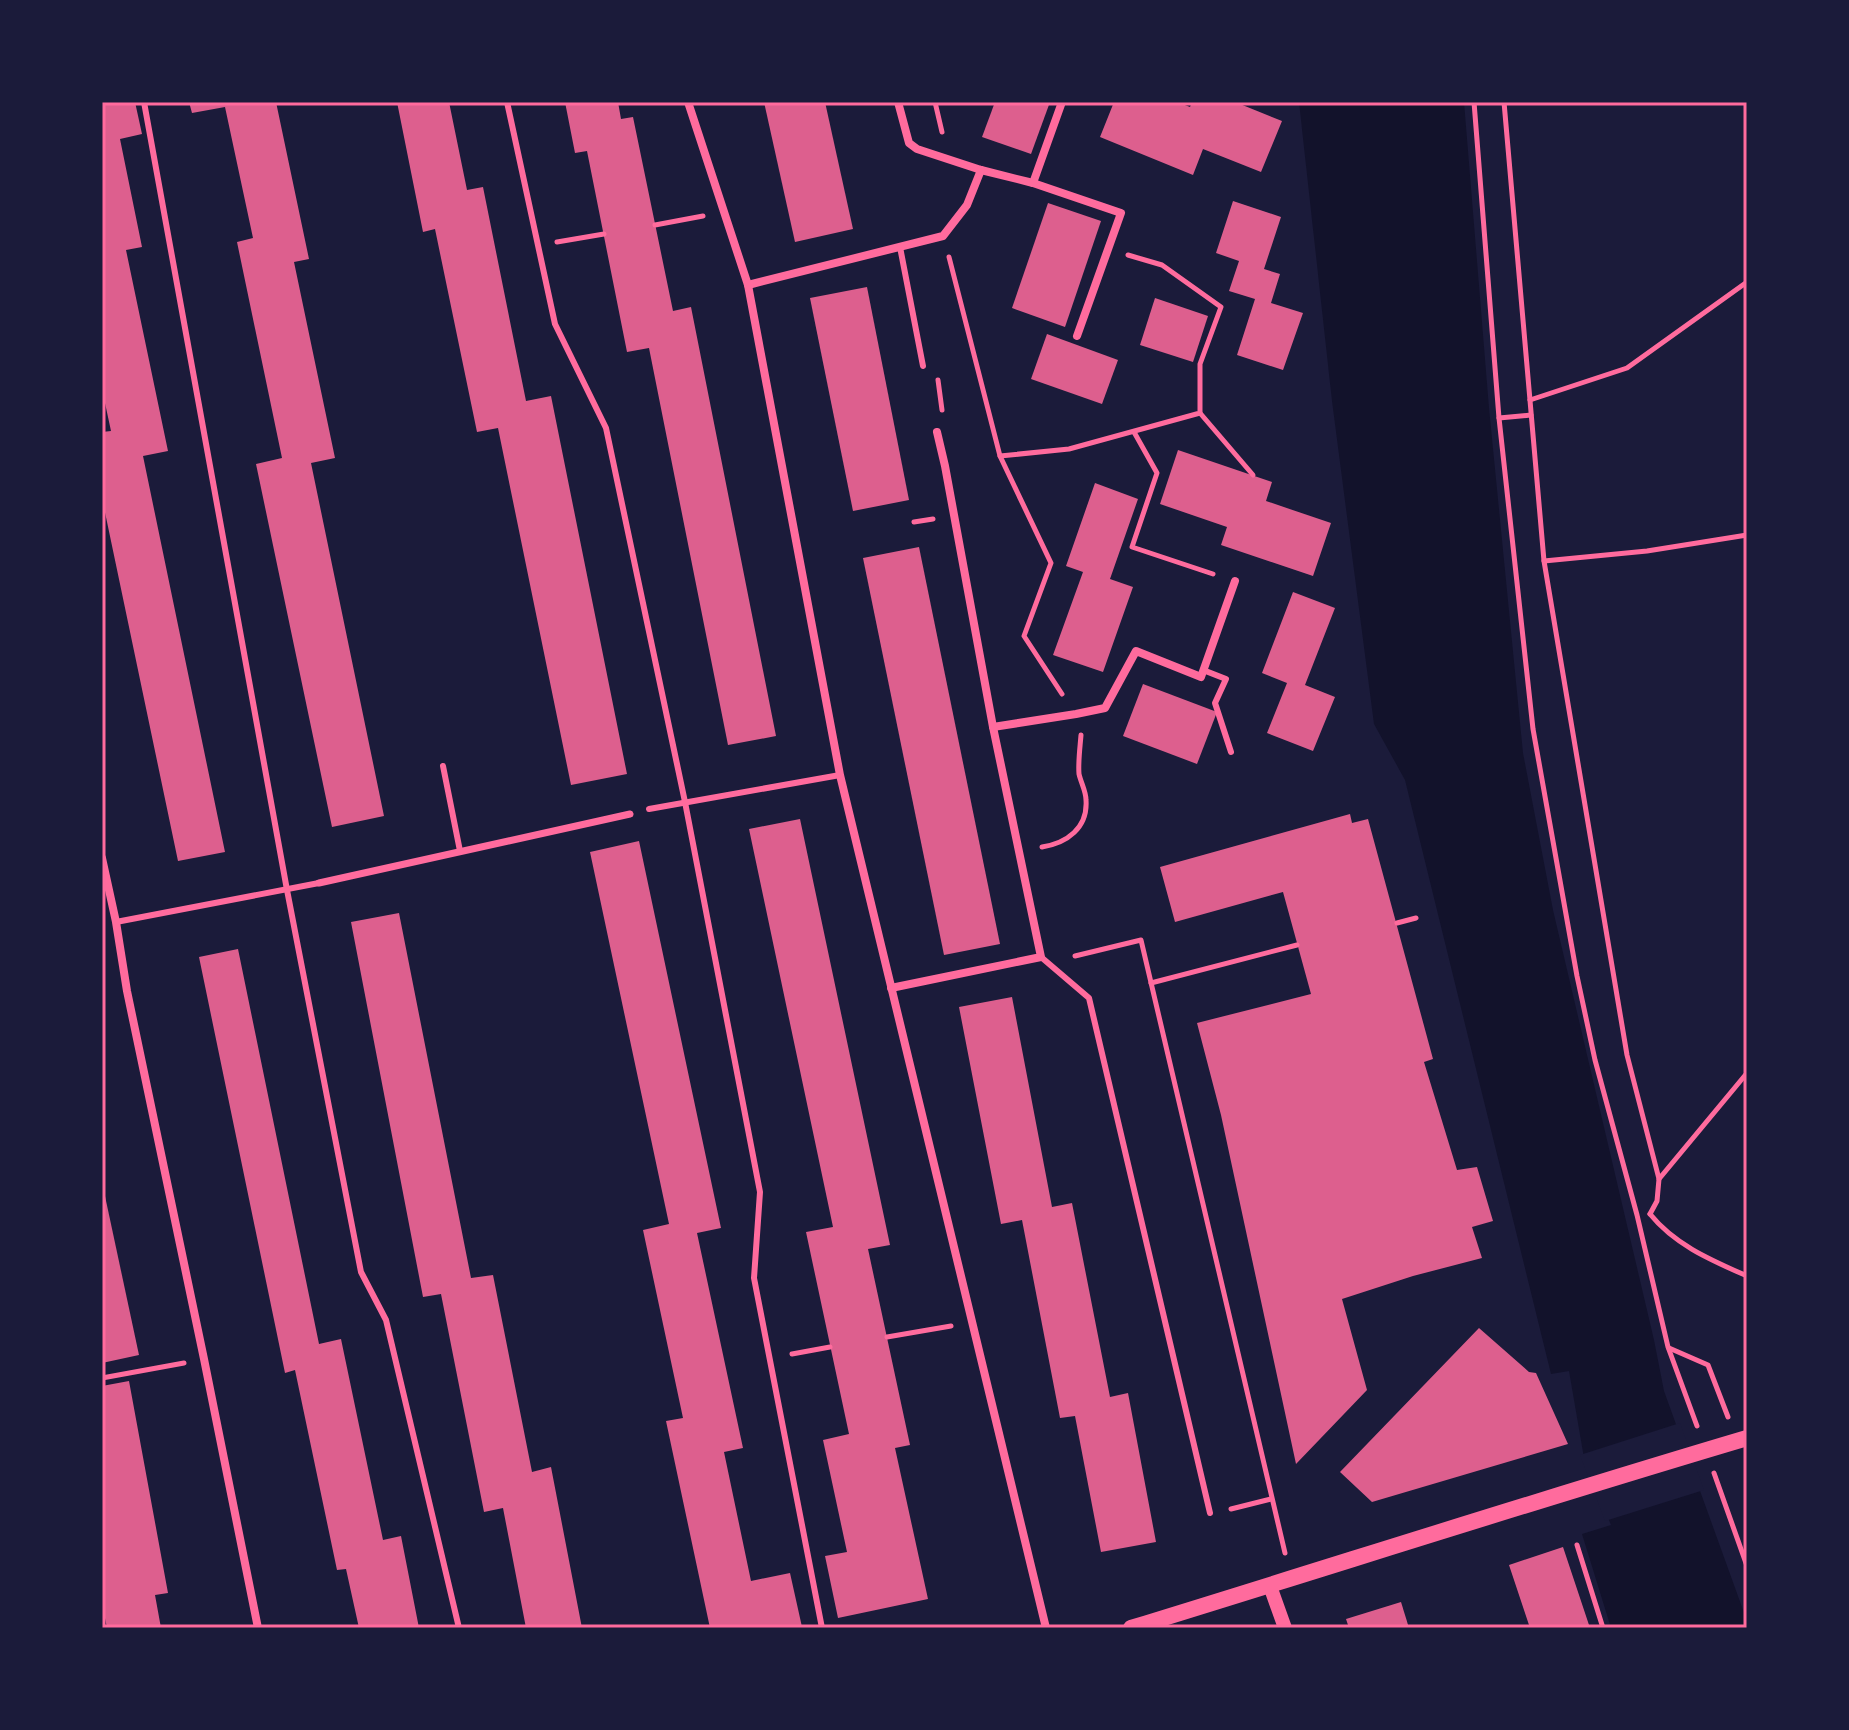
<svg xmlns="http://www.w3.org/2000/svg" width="1849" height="1730" viewBox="0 0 1849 1730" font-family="Lora,serif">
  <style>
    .water { fill: #12122b }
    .pier { fill: #1b1b3a }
    .building { fill: #dd5f8e }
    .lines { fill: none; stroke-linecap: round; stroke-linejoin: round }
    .path { stroke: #ff6b9d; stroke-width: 5 }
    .service { stroke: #ff6b9d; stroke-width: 6 }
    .pedestrian { stroke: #ff6b9d; stroke-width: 7 }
    .minor { stroke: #ff6b9d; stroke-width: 8 }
    .tertiary { stroke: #ff6b9d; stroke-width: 14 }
    .secondary { stroke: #ff6b9d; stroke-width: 16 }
    .neatline { fill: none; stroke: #ff6b9d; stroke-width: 3 }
  </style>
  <rect width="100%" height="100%" fill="#1b1b3a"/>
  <path class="water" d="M1299,102H1464L1489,408L1523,753L1553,910L1654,1340L1664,1391L1747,1621V1628H1611L1582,1534L1611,1525L1584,1458L1569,1371L1551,1374L1405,780L1374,724L1332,401Z"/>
  <path class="pier" d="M1680,1423L1704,1490L1605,1521L1580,1455Z"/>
  <g class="building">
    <path d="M102,102H135L142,134L120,139L142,247L126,250L168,451L143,456L225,852L178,861L102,498V432L111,431L102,389Z"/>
    <path d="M189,102H276L309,259L294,262L335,458L311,463L384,816L332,827L256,464L282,458L237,242L253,238L225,107L192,113Z"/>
    <path d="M397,102H449L467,190L483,187L526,401L551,396L627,774L571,785L498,428L477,432L435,229L423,232Z"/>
    <path d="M565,102H618L621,119L633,117L673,311L691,307L776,736L728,745L649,348L627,352L587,151L575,153Z"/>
    <path d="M764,102H825L853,229L795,242Z"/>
    <path d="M995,102H1050L1031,154L982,137Z"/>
    <path d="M1114,102H1177L1190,107L1192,102H1235L1282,121L1261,172L1203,149L1193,175L1100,137Z"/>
    <path d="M1233,201L1281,217L1264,269L1280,274L1271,303L1303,313L1283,370L1237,355L1255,299L1229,291L1239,261L1216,253Z"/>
    <path d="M1048,203L1101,221L1065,327L1012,308Z"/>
    <path d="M867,287L909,500L853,511L810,298Z"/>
    <path d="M1155,298L1208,316L1193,362L1140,345Z"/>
    <path d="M1047,334L1118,360L1102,404L1031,379Z"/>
    <path d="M1178,450L1272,482L1266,501L1331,523L1313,576L1221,545L1227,527L1160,504Z"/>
    <path d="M1095,483L1138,499L1110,579L1133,587L1103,672L1053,655L1083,572L1066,566Z"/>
    <path d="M919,547L1000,944L944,955L863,558Z"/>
    <path d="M1293,592L1335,608L1305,685L1335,697L1313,751L1267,733L1287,683L1262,673Z"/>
    <path d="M1143,684L1217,712L1197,764L1123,736Z"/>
    <path d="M1350,814L1352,823L1368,819L1433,1059L1424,1062L1457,1170L1477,1167L1493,1221L1472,1227L1482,1258L1413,1276L1342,1299L1367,1390L1296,1464L1221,1115L1197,1023L1311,994L1283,892L1175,922L1160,867Z"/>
    <path d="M800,819L890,1245L868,1249L910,1445L895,1448L928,1599L838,1618L825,1556L847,1552L823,1440L849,1434L806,1232L833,1227L749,829Z"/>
    <path d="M639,841L721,1228L697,1233L743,1448L724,1452L751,1581L790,1573L802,1627L798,1628H710L666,1421L683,1418L643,1230L669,1224L590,852Z"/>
    <path d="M399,913L471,1278L493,1275L532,1472L551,1467L582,1628H526L503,1508L484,1512L441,1294L423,1297L351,922Z"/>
    <path d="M238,949L319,1344L341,1339L383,1540L401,1536L419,1628H359L346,1569L337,1570L295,1370L285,1373L199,957Z"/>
    <path d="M1012,997L1052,1207L1072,1203L1110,1397L1128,1393L1156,1542L1101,1552L1075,1416L1060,1418L1022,1220L1001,1224L959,1007Z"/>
    <path d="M102,1182L139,1355L102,1363Z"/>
    <path d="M1479,1328L1529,1372L1536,1373L1568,1444L1372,1502L1340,1472Z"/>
    <path d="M129,1381L168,1593L155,1595L161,1628H107L102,1603V1386Z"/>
    <path d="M1563,1547L1590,1628H1530L1509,1565Z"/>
    <path d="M1401,1602L1409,1628H1349L1346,1619Z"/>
  </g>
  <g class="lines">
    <g class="path">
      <path d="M935,102L942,132"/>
      <path d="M1474,102L1499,418L1533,729L1577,976L1595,1060L1637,1215L1668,1347L1697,1426"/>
      <path d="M1504,102L1544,561L1627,1055L1659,1179L1657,1201L1650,1214"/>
      <path d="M655,225L703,216"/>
      <path d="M557,242L604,234"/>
      <path d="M949,257L1000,456L1051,563L1024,636L1062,694"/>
      <path d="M938,380L942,410"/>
      <path d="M1530,400L1627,368L1747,282"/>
      <path d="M1200,413L1253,475"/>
      <path d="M1499,418L1531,415"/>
      <path d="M1134,432L1157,473L1132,547L1213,574"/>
      <path d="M1000,456L1069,449L1200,413V364L1221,307L1162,265L1128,255"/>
      <path d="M914,522L933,519"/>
      <path d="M1544,561L1647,551L1747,535"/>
      <path d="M1042,847C1067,843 1088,828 1086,800C1086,791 1081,783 1079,774C1078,762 1080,748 1081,735"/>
      <path d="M1397,923L1416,918"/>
      <path d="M1075,956L1141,940L1285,1553"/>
      <path d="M1151,983L1297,945"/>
      <path d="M1659,1179L1747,1073"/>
      <path d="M1650,1214C1675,1245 1711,1260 1747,1276"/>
      <path d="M887,1337L951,1326"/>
      <path d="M1669,1348L1708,1365L1728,1417"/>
      <path d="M792,1354L830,1347"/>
      <path d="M102,1378L184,1363"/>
      <path d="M1714,1473L1747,1566"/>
      <path d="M1231,1509L1271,1499"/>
      <path d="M1577,1545L1603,1628"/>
    </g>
    <g class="service">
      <path d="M144,102L287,890L361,1272L386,1320L459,1628"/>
      <path d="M507,102L555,324L606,428L685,802L760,1192L754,1278L822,1628"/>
      <path d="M900,247L923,366"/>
      <path d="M1203,670L1226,679L1215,703L1231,752"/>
      <path d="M443,766L460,851"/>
      <path d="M649,809L840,775"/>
      <path d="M116,922L319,883"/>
      <path d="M1041,957L1089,998L1210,1513"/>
    </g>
    <path class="pedestrian" d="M319,883L630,814"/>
    <g class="minor">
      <path d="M688,102L748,285L840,775L1046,1628"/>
      <path d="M898,102L909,143L917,149L981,170L1033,183L1121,213L1077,336"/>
      <path d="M1033,183L1062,102"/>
      <path d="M748,285L943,236L967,205L981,170"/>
      <path d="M993,727L1076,714L1105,708L1136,651L1201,677L1235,581"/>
      <path d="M102,858L116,922L127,991L204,1359L258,1628"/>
      <path d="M891,988L1041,957L993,727L945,466L937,432"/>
    </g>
    <path class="tertiary" d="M1270,1586L1285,1628"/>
    <path class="secondary" d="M1131,1628C1336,1565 1541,1499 1747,1438"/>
  </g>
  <rect width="1849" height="1730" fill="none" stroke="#1b1b3a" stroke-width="208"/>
  <rect x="104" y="104" width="1641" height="1522" class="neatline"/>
</svg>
